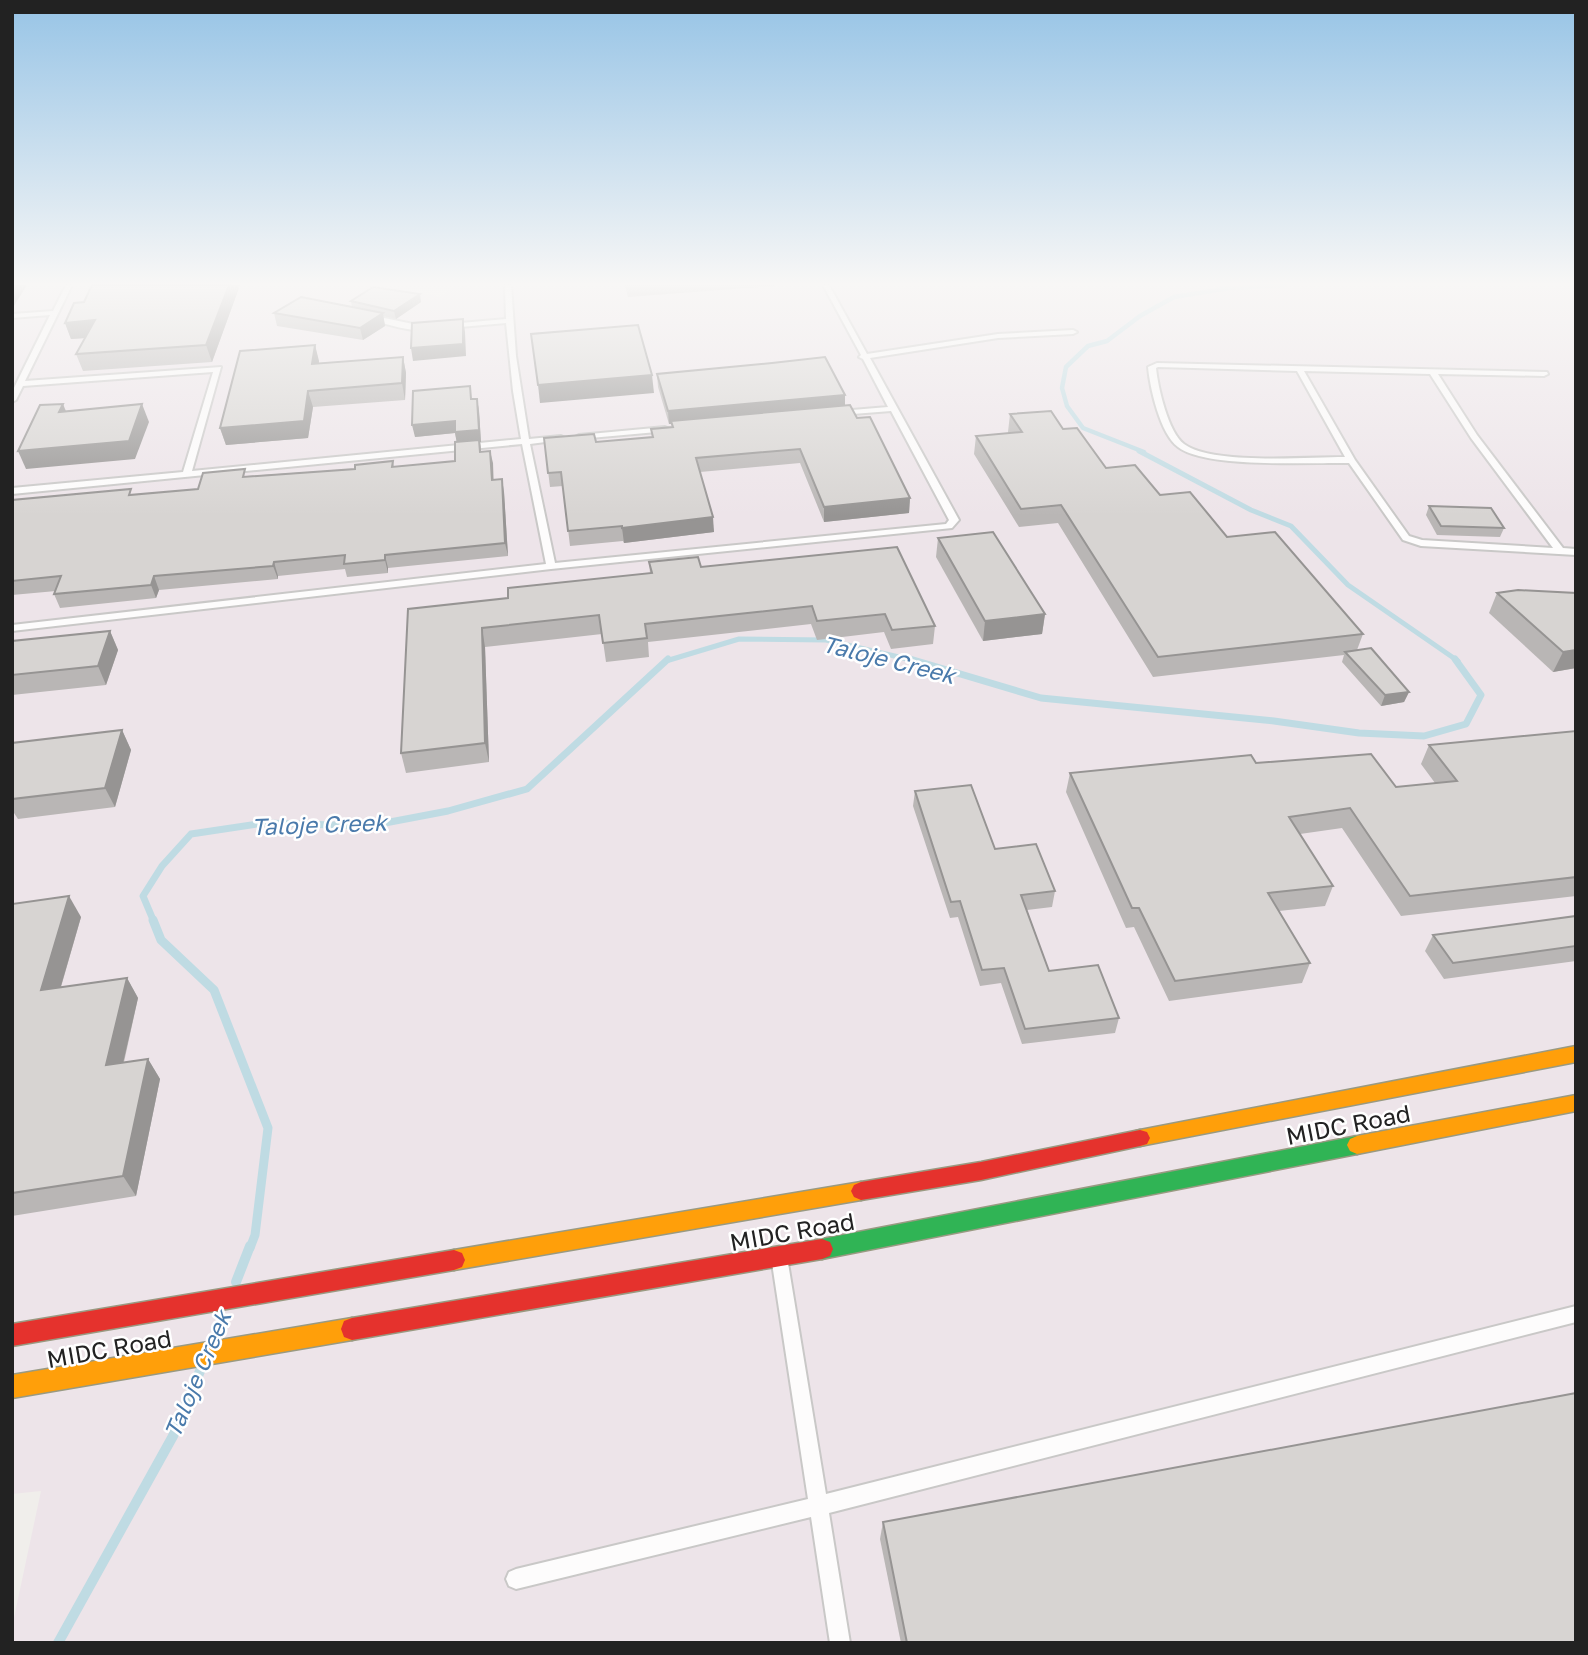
<svg xmlns="http://www.w3.org/2000/svg" width="1588" height="1655" viewBox="0 0 1588 1655" font-family="'Golos Text',sans-serif">
  <style>
    .industrial { fill: #ede4e9 }
    .lines { fill: none; stroke-linecap: round; stroke-linejoin: round }
    .stream-far4 { stroke: #bfdbe3; stroke-width: 4.5 }
    .stream-far3 { stroke: #bfdbe3; stroke-width: 5 }
    .stream-far2 { stroke: #bfdbe3; stroke-width: 7 }
    .stream-far1 { stroke: #bfdbe3; stroke-width: 9 }
    .stream { stroke: #bfdbe3; stroke-width: 10 }
    .lane-casing { stroke: #c9c8c7; stroke-width: 4 }
    .fast-casing { stroke: #999a82; stroke-width: 3 }
    .slow-casing { stroke: #999a82; stroke-width: 3 }
    .jam-casing { stroke: #999a82; stroke-width: 3 }
    .lane { fill: #fdfcfc; fill-rule: evenodd }
    .fast { fill: #30b455; fill-rule: evenodd }
    .slow { fill: #ff9f0a; fill-rule: evenodd }
    .jam { fill: #e5322d; fill-rule: evenodd }
    .wall { fill: #b9b6b5 }
    .shaded-wall { fill: #969493 }
    .building { fill: #d7d4d2; stroke: #969493; stroke-width: 2 }
    .labels { text-anchor: middle; dominant-baseline: central; stroke-width: 5; stroke-linejoin: round; paint-order: stroke }
    .water-label { font-size: 23px; font-style: italic; fill: #4a7aab; stroke: #fff }
    .near-street-label { font-size: 24px; fill: #222; stroke: #fff }
  </style>
  <rect width="100%" height="100%" fill="#f0eeeb"/>
  <path class="industrial" d="M12,285H382L440,297L457,285H1576V1643H12V1627L41,1491L12,1494Z"/>
  <g class="lines">
    <path class="stream-far4" d="M1144,452L1083,428L1067,406L1062,388L1066,367L1088,346L1107,341L1140,316L1174,297L1229,288L1285,285"/>
    <g class="stream-far3">
      <path d="M1139,451L1251,510L1291,526L1348,585L1458,661"/>
      <path d="M666,661L739,639L826,640L916,661"/>
    </g>
    <g class="stream-far2">
      <path d="M910,659L1041,698L1274,721L1359,733L1424,736L1466,724L1481,695L1455,659"/>
      <path d="M154,922L143,896L162,866L191,834L264,823L369,826L448,811L527,789L668,659"/>
    </g>
    <path class="stream-far1" d="M153,920L161,940L214,990L268,1128L255,1235L250,1248"/>
    <g class="stream">
      <path d="M236,1282L250,1246"/>
      <path d="M58,1643L173,1436L200,1371"/>
    </g>
    <defs>
      <g id="lane">
        <path d="M66,285H72L25,381L221,367L192,471L521,439L513,391L506,323L449,328L445,326L449,324L506,319L505,285H511L516,356L529,439L561,436L565,438L561,440L530,444L555,563L946,524L949,520L891,411L840,415L836,413L840,411L888,407L863,359L859,357L861,355L823,285H829L867,354L998,334L1073,330L1077,332L1073,334L998,338L870,358L959,520L952,528L551,569L12,631V625L546,564L522,444L12,494V488L183,472L213,372L23,386L16,400L12,402V392L50,315L12,318V314L53,311Z"/>
        <path d="M370,315L432,328C414,335 386,323 367,319V315Z"/>
        <path d="M1157,363L1547,372L1548,374L1544,376L1438,374L1477,435L1563,548L1576,549V555L1421,546L1403,540L1349,463C1311,462 1206,469 1178,447C1160,434 1150,388 1148,367ZM1158,367L1297,371L1345,457C1308,457 1212,465 1184,444C1168,432 1158,387 1156,368ZM1304,371L1430,374L1471,438L1553,548L1422,540L1409,536L1355,460Z"/>
        <path d="M665,427L669,429L668,431L579,439L575,437L579,435Z"/>
        <path d="M780,1255L786,1258L788,1263L826,1494L1576,1306V1322L829,1513L850,1643H830L811,1517L516,1589L509,1586L506,1579L509,1572L516,1569L808,1499L772,1263L774,1258Z"/>
      </g>
      <path id="fast" d="M1357,1136L1364,1139L1367,1145L1364,1151L1357,1154L822,1259L814,1256L811,1249L814,1242L822,1239Z"/>
      <g id="slow">
        <path d="M1576,1046V1062L1140,1146L1133,1144L1130,1138L1133,1132L1140,1130Z"/>
        <path d="M1576,1095V1111L1357,1154L1350,1151L1347,1145L1350,1139L1357,1136Z"/>
        <path d="M861,1182L868,1185L871,1191L868,1197L861,1200L454,1270L446,1267L443,1260L446,1253L454,1250Z"/>
        <path d="M352,1318L360,1321L363,1329L360,1337L352,1340L12,1398V1375Z"/>
      </g>
      <g id="jam">
        <path d="M1140,1130L1147,1132L1150,1138L1147,1144L1140,1146L981,1180L861,1200L854,1197L851,1191L854,1185L861,1182L981,1162Z"/>
        <path d="M822,1239L830,1242L833,1249L830,1256L822,1259L352,1340L344,1337L341,1329L344,1321L352,1318Z"/>
        <path d="M454,1250L462,1253L465,1260L462,1267L454,1270L12,1346V1324Z"/>
      </g>
    </defs>
    <use href="#lane" class="lane-casing"/>
    <use href="#fast" class="fast-casing"/>
    <use href="#slow" class="slow-casing"/>
    <use href="#jam" class="jam-casing"/>
    <use href="#lane" class="lane"/>
    <use href="#fast" class="fast"/>
    <use href="#slow" class="slow"/>
    <use href="#jam" class="jam"/>
  </g>
  <g class="wall">
    <path d="M240,285L212,362L83,371L76,354L85,338L71,339L65,323Z"/>
    <path d="M625,285H775V286L628,297Z"/>
    <path d="M351,301L421,302L396,319L383,316L385,326L363,340L277,326L274,313L352,307Z"/>
    <path d="M315,345L319,364L403,357L406,373L405,400L313,407L308,438L226,445L220,428Z"/>
    <path d="M657,374L845,405L857,418L910,498L909,513L824,522L800,463L700,472L714,532L624,543L623,541L570,546L563,486L550,487L544,438L596,442L652,437L651,429L672,427L671,424H669L658,387Z"/>
    <path d="M473,399H477L479,411L481,442H480L481,451H490L493,480L504,492L508,556L388,568V573L347,577L345,569L278,576V579L159,590L156,598L60,608L54,594L56,591L12,595V500L133,495L198,489L247,476L355,469L393,461L394,467L455,461L457,442L455,433L415,437Z"/>
    <path d="M1010,414L1063,429L1106,468L1160,495L1227,537L1363,634L1357,650L1409,692L1404,702L1381,706L1342,662L1344,655L1153,677L1058,523L1019,527L974,454L976,436L1009,434L1008,432Z"/>
    <path d="M1429,506L1504,528L1500,537L1437,535L1426,515Z"/>
    <path d="M938,538L1045,614L1042,634L983,641L936,557Z"/>
    <path d="M649,562L701,567L935,626L933,644L891,649L884,632L817,640L811,624L648,642L649,657L606,662L602,634L485,647L489,762L406,773L401,753L408,609L508,598L650,573Z"/>
    <path d="M1497,593H1576V668L1553,672L1489,613Z"/>
    <path d="M110,631L118,650L106,685L12,695V641Z"/>
    <path d="M122,730L131,750L115,807L18,819L12,810V743Z"/>
    <path d="M1576,731V896L1401,916L1342,828L1300,834L1333,886L1325,906L1279,911L1310,963L1302,983L1169,1001L1134,927L1126,928L1066,792L1070,773L1256,763L1396,787L1435,783L1421,764L1429,745Z"/>
    <path d="M915,791L1055,891L1052,907L1027,910L1049,971L1119,1018L1115,1033L1022,1044L1001,983L980,986L958,917L950,918L913,806Z"/>
    <path d="M12,904L81,917L61,987L127,978L138,998L124,1062L148,1059L160,1079L136,1196L12,1216Z"/>
    <path d="M1576,916V961L1444,979L1425,951L1433,935Z"/>
    <path d="M883,1522L1576,1643H901L880,1539Z"/>
  </g>
  <g class="shaded-wall">
    <path d="M12,285H27L12,309Z"/>
    <path d="M229,285H240L212,362L206,345Z"/>
    <path d="M420,294L421,302L396,319L394,311Z"/>
    <path d="M383,313L385,326L363,340L360,328Z"/>
    <path d="M463,319L465,332L466,356L413,361L411,348Z"/>
    <path d="M95,320L101,337L71,339L65,323Z"/>
    <path d="M315,345L319,361L317,381L312,364Z"/>
    <path d="M403,357L406,373L405,400L402,383Z"/>
    <path d="M652,375L654,393L540,403L538,385Z"/>
    <path d="M308,391L313,407L308,438L226,445L220,428Z"/>
    <path d="M845,395V408L671,421V424H669L668,411Z"/>
    <path d="M477,399L479,411L481,442H480L481,452L457,444L455,433L415,437L412,425Z"/>
    <path d="M63,404L70,421L59,412Z"/>
    <path d="M142,404L149,422L135,459L26,469L18,451Z"/>
    <path d="M490,451L493,463L494,493L492,480Z"/>
    <path d="M502,479L504,492L508,556L505,543Z"/>
    <path d="M910,498L909,513L824,522V507Z"/>
    <path d="M713,517L714,532L624,543L622,528Z"/>
    <path d="M385,555L388,568V573L385,560Z"/>
    <path d="M274,562L278,576V579L273,566Z"/>
    <path d="M154,576L159,590L156,598L151,585Z"/>
    <path d="M1045,614L1042,634L983,641L985,621Z"/>
    <path d="M482,628L485,647L489,762L485,743Z"/>
    <path d="M110,631L118,650L106,685L98,666Z"/>
    <path d="M1576,650V668L1553,672L1563,652Z"/>
    <path d="M1409,692L1404,702L1381,706L1385,695Z"/>
    <path d="M122,730L131,750L115,807L105,788Z"/>
    <path d="M69,896L81,917L54,1010L41,990Z"/>
    <path d="M127,978L138,998L118,1085L106,1065Z"/>
    <path d="M148,1059L160,1079L136,1196L123,1176Z"/>
  </g>
  <g class="building">
    <path d="M92,285H229L206,345L76,354L95,320L65,323L74,303L84,302Z"/>
    <path d="M373,287L420,294L394,311L351,301Z"/>
    <path d="M301,297L383,313L360,328L274,313Z"/>
    <path d="M463,319V344L411,348L412,323Z"/>
    <path d="M638,325L652,375L538,385L531,334Z"/>
    <path d="M315,345L312,364L403,357L402,383L308,391L304,421L220,428L240,351Z"/>
    <path d="M825,357L845,395L668,411L657,374L772,363Z"/>
    <path d="M470,386L471,399H477L479,430L455,432V421L412,425L413,391Z"/>
    <path d="M63,404L59,412L142,404L129,441L18,451L40,405Z"/>
    <path d="M850,405L857,418L870,417L910,498L824,507L800,449L696,458L713,517L622,528V526L568,531L561,472L548,473L544,438L594,434L596,442L653,437L651,429L673,427L671,421Z"/>
    <path d="M1051,411L1063,429L1077,428L1106,468L1135,465L1160,495L1190,492L1227,537L1275,532L1363,634L1158,657L1061,505L1021,509L976,436L1022,432L1010,414Z"/>
    <path d="M479,440L480,452L490,451L492,480L502,479L505,543L385,555V560L344,564L345,555L274,562L273,566L154,576L151,585L54,594L61,576L12,581V500L131,489L129,495L198,489L203,473L245,469L243,477L355,469V465L393,461L392,467L455,461V442Z"/>
    <path d="M1429,506L1491,508L1504,528L1441,526Z"/>
    <path d="M993,532L1045,614L985,621L938,538Z"/>
    <path d="M897,547L935,626L892,630L885,614L817,621L812,606L645,624L647,638L603,643L599,615L482,628L485,743L401,753L408,609L508,598V588L652,573L649,562L698,557L701,567Z"/>
    <path d="M1518,590L1576,593V650L1563,652L1497,593Z"/>
    <path d="M110,631L98,666L12,675V641Z"/>
    <path d="M1371,648L1409,692L1385,695L1345,652Z"/>
    <path d="M122,730L105,788L12,799V743Z"/>
    <path d="M1576,731V877L1410,896L1350,808L1289,817L1333,886L1268,893L1310,963L1175,981L1139,908H1132L1070,773L1251,755L1256,763L1371,754L1396,787L1457,781L1429,745Z"/>
    <path d="M971,785L995,849L1036,844L1055,891L1021,895L1049,971L1098,965L1119,1018L1025,1029L1004,968L982,970L960,901L951,902L915,791Z"/>
    <path d="M69,896L41,990L127,978L106,1065L148,1059L123,1176L12,1193V904Z"/>
    <path d="M1576,916V946L1453,963L1433,935Z"/>
    <path d="M1576,1393V1643H907L883,1522Z"/>
  </g>
  <linearGradient id="sky" x2="0" y2="1"><stop stop-color="#97c4e6"/><stop offset="0.55" stop-color="#f8f7f6"/><stop offset="1" stop-color="#f8f7f6" stop-opacity="0"/></linearGradient>
  <rect width="1588" height="516" fill="url(#sky)"/>
  <g class="labels">
    <g class="water-label">
      <text transform="translate(889 659) rotate(14)">Taloje Creek</text>
      <text transform="translate(319 824) rotate(-2)">Taloje Creek</text>
      <text transform="translate(197 1374) rotate(-67)">Taloje Creek</text>
    </g>
    <g class="near-street-label">
      <text transform="translate(1348 1124) rotate(-11)">MIDC Road</text>
      <text transform="translate(792 1231) rotate(-10)">MIDC Road</text>
      <text transform="translate(109 1348) rotate(-10)">MIDC Road</text>
    </g>
  </g>
  <rect width="1588" height="1655" fill="none" stroke="#222222" stroke-width="28"/>
</svg>
